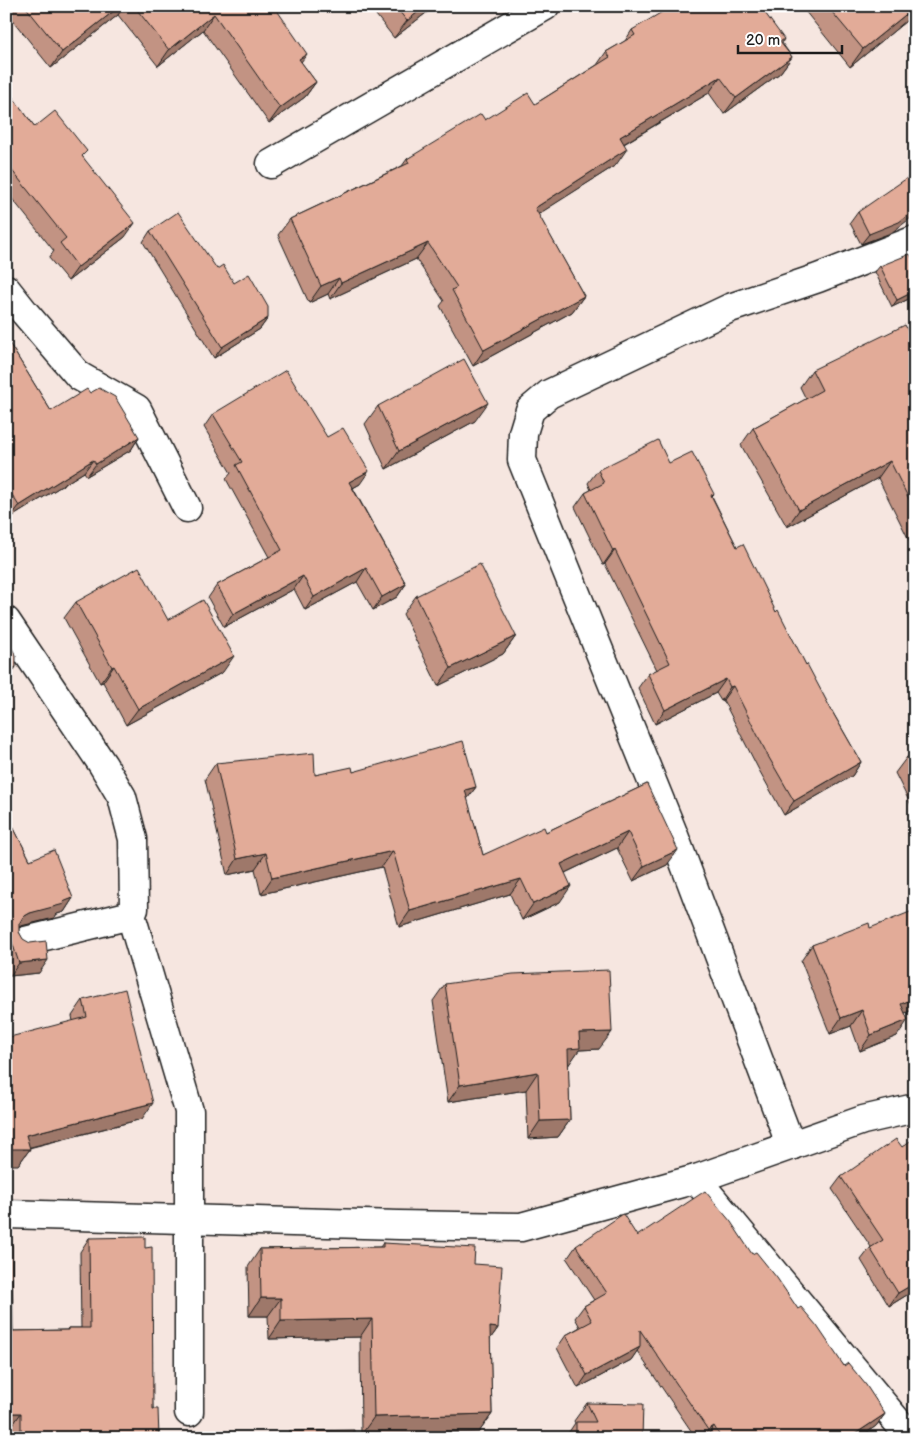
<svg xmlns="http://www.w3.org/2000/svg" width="921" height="1444" viewBox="0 0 921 1444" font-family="'Balsamiq Sans',sans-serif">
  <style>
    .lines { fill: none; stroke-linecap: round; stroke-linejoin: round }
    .minor-casing { stroke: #1c1c1c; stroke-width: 31 }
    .minor { stroke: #fff; stroke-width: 28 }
    .wall { fill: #c29383; stroke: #1c1c1c }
    .shaded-wall { fill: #9e786a; stroke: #1c1c1c }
    .building { fill: #e2ab98; stroke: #1c1c1c }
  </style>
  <rect width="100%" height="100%" fill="#f6e6e0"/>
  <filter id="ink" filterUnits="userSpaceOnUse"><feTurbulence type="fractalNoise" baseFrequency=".02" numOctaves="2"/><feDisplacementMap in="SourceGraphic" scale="10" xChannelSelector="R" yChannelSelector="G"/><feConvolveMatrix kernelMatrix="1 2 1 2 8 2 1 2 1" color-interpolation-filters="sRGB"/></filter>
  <g filter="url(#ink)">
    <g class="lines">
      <defs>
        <g id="minor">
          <path d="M271,164L545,6"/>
          <path d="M6,289L25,313L79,376L137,409L187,508"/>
          <path d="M6,621L103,765L122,797L133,839L134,909L131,915L189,1111V1412"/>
          <path d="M25,941L131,915"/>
          <path d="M791,1146L673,833L522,460L523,433L530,410L549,394L730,308L818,278L915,240"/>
          <path d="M696,1179L911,1438"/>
          <path d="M6,1214L399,1225L521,1227L696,1179L863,1120L915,1108"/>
        </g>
      </defs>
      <use href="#minor" class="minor-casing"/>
      <use href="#minor" class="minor"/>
    </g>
    <g class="wall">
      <path d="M6,6H274L301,62L316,82L305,97L269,123L203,30L158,66L118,15L51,68L6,12Z"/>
      <path d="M369,6H435L394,38Z"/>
      <path d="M801,6H915V33L906,21L850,67Z"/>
      <path d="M697,10L784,39L782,43L792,57L780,73L724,114L709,93L624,144L616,165L538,214L584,296L572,312L473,366L440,306L444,301L416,259L330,299L328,294L309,303L278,235L290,219L402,166L407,159L485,120L535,104L597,65L606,52L625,41L632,30Z"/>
      <path d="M6,88L35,127L83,157L125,237L68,281L49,258L54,251L6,191Z"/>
      <path d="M858,212L891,233L861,244L850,223Z"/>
      <path d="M150,231L217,269L234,283L268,318L260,329L214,358L143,242Z"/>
      <path d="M915,264V296L892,307L875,272L880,266Z"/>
      <path d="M6,338L51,411L90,393L139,437L131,450L87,476L84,472L10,518L6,512Z"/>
      <path d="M915,345V547L913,548L878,478L787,527L741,445L753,428L806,399L800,387L812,370Z"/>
      <path d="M378,406L475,421L386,469L365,424Z"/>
      <path d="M213,414L327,437L360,484L353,488L406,584L397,597L373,610L357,582L305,610L294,589L224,627L208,598L217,585L269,557L226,479L231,473L204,427Z"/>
      <path d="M669,463L714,494L712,496L737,547L776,612L833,713L861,762L852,776L784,815L759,770L723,700L721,701L716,693L655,724L638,688L648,674L657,670L605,564L603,565L575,507L585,493L591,490L588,483L598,470Z"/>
      <path d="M416,596L516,636L503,654L438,686L403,614Z"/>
      <path d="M76,602L168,620L223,672L126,725L103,682L100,683L64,618Z"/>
      <path d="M915,753V813L895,773L907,757Z"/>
      <path d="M216,763L315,775L353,772L476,787L467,799L483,855L546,832L647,784L667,865L633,881L617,848L565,873L560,902L522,920L510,894L399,927L382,867L261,894L255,869L227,875L205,779Z"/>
      <path d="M6,813L30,860L73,898L64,912L57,914L54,918L19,927V932L39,973L10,976L6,965Z"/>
      <path d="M870,928L915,1009L905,1013L897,1036L860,1051L851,1026L830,1034L801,961L812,945Z"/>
      <path d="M445,984L599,1049L579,1050L568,1065L570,1120L558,1137L528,1139L526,1090L448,1102L433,1001Z"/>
      <path d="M83,1000L142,1119L29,1148L30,1149L18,1165L73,1021L72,1016Z"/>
      <path d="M902,1147L915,1149V1290L889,1306L861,1260L871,1247L832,1189L841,1177Z"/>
      <path d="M637,1236L752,1254L844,1366L885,1414L876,1426L859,1438H696L637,1351L631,1360L578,1388L557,1348L566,1335L580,1327L575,1318L584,1306L594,1300L567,1259L576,1246Z"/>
      <path d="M89,1238L145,1248L153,1409L159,1438H12V1426L6,1427V1245L13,1331L67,1330L68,1328H81L80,1252Z"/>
      <path d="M383,1243L474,1264L498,1328L490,1339L492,1414L479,1432L361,1435L360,1337L269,1339L268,1316H249L248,1267L260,1249L380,1247Z"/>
      <path d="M587,1403L642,1438H565L575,1423L574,1421Z"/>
      <path d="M289,1431L354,1438H284Z"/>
    </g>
    <g class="shaded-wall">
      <path d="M120,6H124L118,15L51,68L62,52Z"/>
      <path d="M425,6H435L394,38L407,21Z"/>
      <path d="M915,7V9L906,21L850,67L863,49Z"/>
      <path d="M214,14L203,30L158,66L169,50Z"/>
      <path d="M307,54L296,69L299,59Z"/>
      <path d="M792,57L780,73L724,114L736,98Z"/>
      <path d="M720,77L709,93L608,153L620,137Z"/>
      <path d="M316,82L305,97L269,123L280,108Z"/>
      <path d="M627,149L616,165L523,224L535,208Z"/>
      <path d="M915,210V215L891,233L861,244L869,234Z"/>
      <path d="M135,223L125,237L68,281L78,267Z"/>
      <path d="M428,243L416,259L330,299L341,283Z"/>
      <path d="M339,278L328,294L309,303L321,286Z"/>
      <path d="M915,291V296L892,307L897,300Z"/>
      <path d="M584,296L572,312L473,366L484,350Z"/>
      <path d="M268,318L260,329L214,358L222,347Z"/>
      <path d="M488,403L475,421L386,469L399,451Z"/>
      <path d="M139,437L131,450L87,476L96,464Z"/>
      <path d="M93,460L84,472L10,518L19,506Z"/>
      <path d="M890,461L878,478L787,527L799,510Z"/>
      <path d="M369,471L360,484L340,495L349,482Z"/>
      <path d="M615,550L605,564L603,565L613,551Z"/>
      <path d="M366,568L357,582L305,610L314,597Z"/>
      <path d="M303,576L294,589L224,627L233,614Z"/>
      <path d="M406,584L397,597L373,610L382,597Z"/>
      <path d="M516,636L503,654L438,686L451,668Z"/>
      <path d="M234,656L223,672L126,725L138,709Z"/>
      <path d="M114,666L103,682L100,683L112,667Z"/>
      <path d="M16,667L7,681H6V672Z"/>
      <path d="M726,679L716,693L655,724L665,710Z"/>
      <path d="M733,686L723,700L721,701L730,687Z"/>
      <path d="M861,762L852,776L784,815L794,801Z"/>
      <path d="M476,787L465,802V790Z"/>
      <path d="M628,832L617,848L550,880L561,864Z"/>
      <path d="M678,850L667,865L633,881L644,866Z"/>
      <path d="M393,851L382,867L261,894L272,878Z"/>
      <path d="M266,853L255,869L227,875L237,859Z"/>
      <path d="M521,879L510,894L399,927L410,911Z"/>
      <path d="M571,886L560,902L522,920L533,904Z"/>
      <path d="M73,898L64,912L57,914L54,918L21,926L14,930L23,917L30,913Z"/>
      <path d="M48,960L39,973L10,976L19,963Z"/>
      <path d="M915,998V1009L890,1019L901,1004Z"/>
      <path d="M862,1010L851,1026L830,1034L841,1018Z"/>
      <path d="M908,1020L897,1036L860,1051L871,1035Z"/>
      <path d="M612,1032L599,1049L579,1050L568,1066H556L579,1033Z"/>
      <path d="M538,1072L526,1090L448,1102L460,1085Z"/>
      <path d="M153,1103L142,1119L23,1149H30L18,1165H6V1149L26,1135Z"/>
      <path d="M570,1120L558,1137L528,1139L540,1121Z"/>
      <path d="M915,1283V1290L889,1306L898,1293Z"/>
      <path d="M261,1298H281L268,1316H249Z"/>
      <path d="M372,1319L360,1337L269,1339L281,1321Z"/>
      <path d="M490,1327L498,1328L485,1346Z"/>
      <path d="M640,1347L631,1360L578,1388L587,1375Z"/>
      <path d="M6,1413H21L12,1426L6,1427Z"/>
      <path d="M492,1414L479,1432L361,1435L374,1417Z"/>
      <path d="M885,1414L876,1426L859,1438H849Z"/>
      <path d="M714,1426L706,1438H703L708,1430Z"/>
    </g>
    <g class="building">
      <path d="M25,6H120L62,52Z"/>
      <path d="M134,6H274L307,54L299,59L316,82L280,108L214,14L169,50Z"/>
      <path d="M395,6H425L407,21Z"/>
      <path d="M672,6H694L697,10L701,6H760L784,39L780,42L792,57L736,98L720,77L620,137L627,149L535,208L584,296L484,350L452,290L457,287L428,243L341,283L339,278L321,286L290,219L409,163L407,159L481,114L485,120L528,93L535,104L610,57L606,52L635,35L632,30Z"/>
      <path d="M827,6H915V7L863,49Z"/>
      <path d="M6,88L35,127L55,111L87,151L82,156L135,223L78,267L60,243L66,238L6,163Z"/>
      <path d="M910,176L915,182V210L899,222L869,234L858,212Z"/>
      <path d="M178,212L217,269L223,265L234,283L249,274L268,307V318L222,347L150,231Z"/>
      <path d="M910,254L915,264V291L897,300L880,266Z"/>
      <path d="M905,325L915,345V511L890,461L799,510L753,428L822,390L812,370Z"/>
      <path d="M6,338L51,411L87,389L90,393L99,388L115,397L139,437L96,464L93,460L19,506L6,485Z"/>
      <path d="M464,359L488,403L399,451L378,406Z"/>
      <path d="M286,370L327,437L343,428L369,471L349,482L406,584L382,597L366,568L314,597L303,576L233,614L217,585L282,550L236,465L242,462L213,414Z"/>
      <path d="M658,440L669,463L692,452L714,494L711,495L737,547L743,544L776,612L778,610L806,665L807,664L833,713L861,762L794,801L768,756L733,686L730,687L726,679L665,710L648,674L670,663L615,550L613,551L585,493L604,483L598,470Z"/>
      <path d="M480,564L516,636L451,668L416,596Z"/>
      <path d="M139,567L168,620L203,600L234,656L138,709L114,666L112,667L76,602Z"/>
      <path d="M6,637L16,656V667L6,672Z"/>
      <path d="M463,741L476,787L465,790L483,855L544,827L546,832L647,784L678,850L644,866L628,832L561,864L571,886L533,904L521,879L410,911L393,851L272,878L266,853L237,859L216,763L314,753L315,775L352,767L353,772Z"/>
      <path d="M915,753V773L907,757Z"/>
      <path d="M6,813L30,860L54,850L73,898L63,902L64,904L30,913L23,917L19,924V932L23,939L30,943L46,941L48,960L19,963L6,924Z"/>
      <path d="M915,910V998L901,1004L908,1020L871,1035L862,1010L841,1018L812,945L869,923L870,928Z"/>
      <path d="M609,970L612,1032L579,1033L580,1048L568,1049L570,1120L540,1121L538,1072L460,1085L445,984L513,974Z"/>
      <path d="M125,989L153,1103L26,1135L30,1149H6V1038L87,1017L83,1000Z"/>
      <path d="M896,1139L902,1147L910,1141L915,1149V1283L898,1293L870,1248L883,1240L841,1177Z"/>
      <path d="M705,1191L731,1222L752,1254L756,1252L777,1278L798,1309L801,1307L817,1326L844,1366L848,1363L866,1385L885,1414L849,1438H721L714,1426L708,1430L640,1330V1347L587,1375L566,1335L592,1321L584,1306L607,1293L576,1246L623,1214L637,1236Z"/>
      <path d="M145,1237V1248L152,1247L153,1409H158L159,1438H21V1413H6V1245H12L13,1331L68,1330V1328H90L89,1238Z"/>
      <path d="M383,1243L475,1248L474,1264L502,1266L498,1328L490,1327L492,1414L374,1417L372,1319L281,1321V1298H261L260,1249L383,1247Z"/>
      <path d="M587,1403L643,1404L642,1438H576V1422H596Z"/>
      <path d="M354,1430V1438H289V1431Z"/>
    </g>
  </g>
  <rect width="921" height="1444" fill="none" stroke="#fff" stroke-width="25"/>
  <rect x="12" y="12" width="896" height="1419" fill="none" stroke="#1c1c1c" stroke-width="2" filter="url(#ink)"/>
  <path d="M738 45v8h104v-8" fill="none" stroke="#1c1c1c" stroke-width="2.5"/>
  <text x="746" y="45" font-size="15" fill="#1c1c1c" stroke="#ffffff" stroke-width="4" paint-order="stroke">20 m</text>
</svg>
